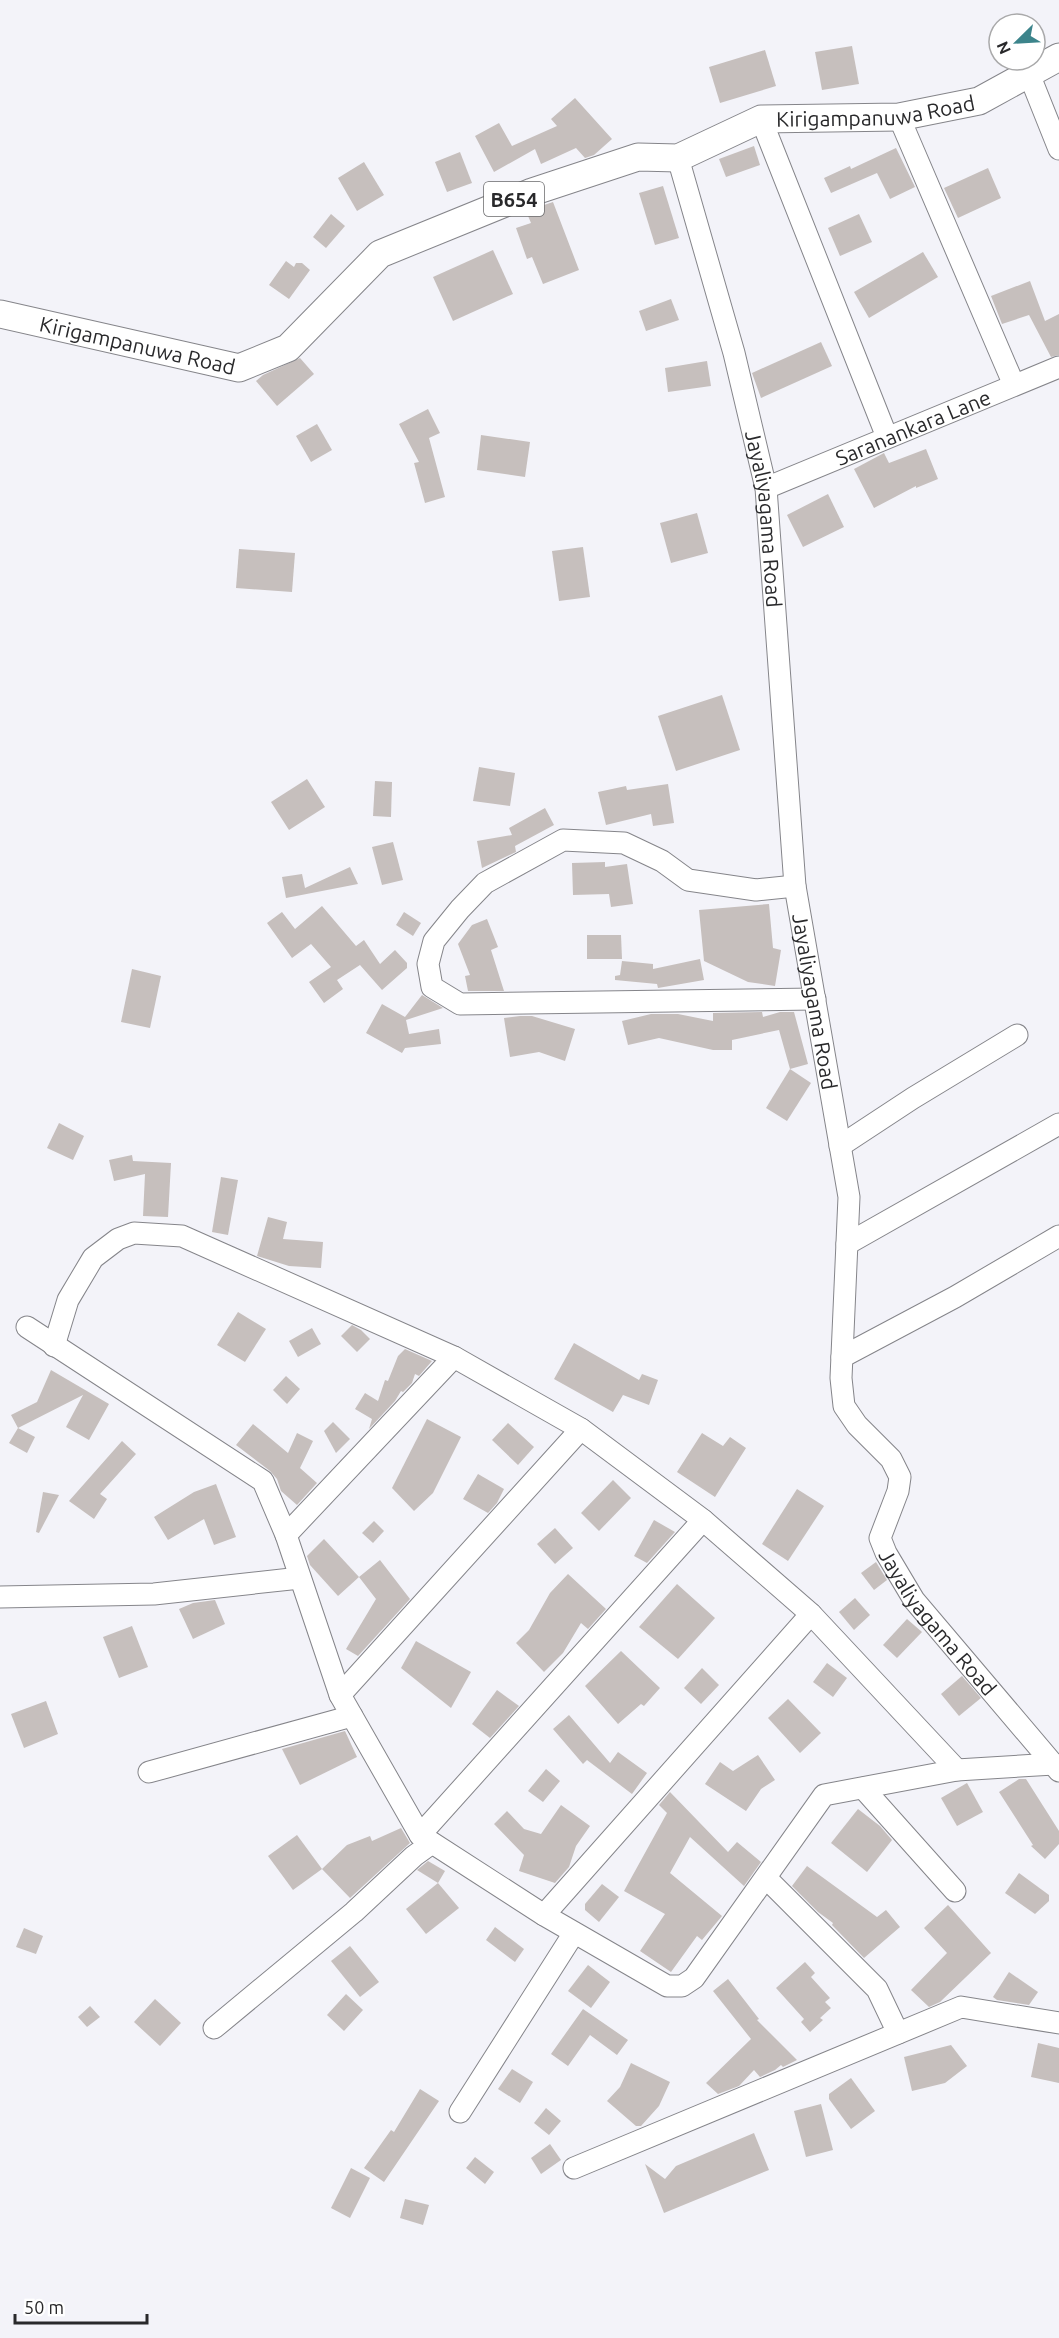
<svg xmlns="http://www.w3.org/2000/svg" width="1059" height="2338" viewBox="0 0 1059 2338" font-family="Ubuntu,sans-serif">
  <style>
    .building { fill: #c6bfbd }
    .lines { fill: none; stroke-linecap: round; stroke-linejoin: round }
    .minor-casing { stroke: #85858a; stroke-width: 23 }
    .major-casing { stroke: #85858a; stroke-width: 29 }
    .minor { stroke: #fff; stroke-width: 21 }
    .major { stroke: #fff; stroke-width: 27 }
    .labels { text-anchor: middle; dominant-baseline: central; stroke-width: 6; stroke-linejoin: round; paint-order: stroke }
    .shield { fill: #fff; stroke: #69696b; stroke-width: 1.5 }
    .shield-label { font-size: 20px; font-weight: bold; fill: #29292b }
    .street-label { font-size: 21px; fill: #29292b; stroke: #fff }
  </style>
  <rect width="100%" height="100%" fill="#f3f3f9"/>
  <g class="building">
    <path d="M852,46L859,84L822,90L815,52Z"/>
    <path d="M765,50L776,86L720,103L709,67Z"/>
    <path d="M575,98L612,139L594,155L585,158L576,148L541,164L535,149L494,172L475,136L499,123L512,146L557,126L551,119Z"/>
    <path d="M754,146L760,165L726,177L719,159Z"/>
    <path d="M896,148L915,187L890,199L877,173L831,193L824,178L850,166L851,169Z"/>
    <path d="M460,152L472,183L447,192L435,162Z"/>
    <path d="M364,162L384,195L357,211L338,178Z"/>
    <path d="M988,168L1001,198L958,218L944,188Z"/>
    <path d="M663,186L679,238L655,245L639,193Z"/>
    <path d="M553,202L579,270L543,284L532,257L527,259L516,228L531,223L526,211Z"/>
    <path d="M331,214L345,226L326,248L313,237Z"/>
    <path d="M859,214L872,242L840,256L828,228Z"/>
    <path d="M493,250L513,294L453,321L433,277Z"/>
    <path d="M923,252L938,277L869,318L854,292Z"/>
    <path d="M286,261L294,267L296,263H302L310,270L289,299L269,285Z"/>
    <path d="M1030,281L1045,321L1059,314V355L1051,357L1029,315L1002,324L991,296Z"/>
    <path d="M671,299L679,320L646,331L639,311Z"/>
    <path d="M821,342L832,366L761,398L752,373Z"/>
    <path d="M300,358L314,374L277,406L256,381L263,375Z"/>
    <path d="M707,361L711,386L668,392L665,368Z"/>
    <path d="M428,409L440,433L429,438L445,497L425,503L414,463L419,462L399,424Z"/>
    <path d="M317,424L332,450L311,462L296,436Z"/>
    <path d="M481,435L530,442L525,477L477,470Z"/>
    <path d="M926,449L938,479L916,488V486L874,508L854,469L884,453L889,463Z"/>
    <path d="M828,494L844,527L803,547L787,515Z"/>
    <path d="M697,513L708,553L671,563L660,523Z"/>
    <path d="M583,547L590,597L559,601L552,551Z"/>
    <path d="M239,549L295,553L292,592L236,588Z"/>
    <path d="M722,695L740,750L676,771L658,716Z"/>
    <path d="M479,767L515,773L510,806L473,801Z"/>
    <path d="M307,779L325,807L289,830L271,802Z"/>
    <path d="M375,781L392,782L391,817L373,816Z"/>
    <path d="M668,784L674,823L653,826L651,814L606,825L598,792L626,786L627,790Z"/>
    <path d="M545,808L554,825L515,846L516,852L482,868L477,841L512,835L509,828Z"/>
    <path d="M393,842L403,880L382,885L372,847Z"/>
    <path d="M605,862V867L627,864L633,904L611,907L609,894L573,895L572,863Z"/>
    <path d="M350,867L358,884L286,898L282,877L302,874L305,888Z"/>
    <path d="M769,904L773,948L781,950L775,986L748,982L704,961L699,910Z"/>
    <path d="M322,906L356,946L364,940L380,964L395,950L407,963V968L382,990L360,965L337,980L343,989L324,1003L309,982L331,967L311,944L292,958L267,923L282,912L295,929Z"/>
    <path d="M404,912L421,923L413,936L396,925Z"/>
    <path d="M487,919L498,947L491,950L504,991H468L465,976L470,975L458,944L472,925Z"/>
    <path d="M587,935H621L622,959H587Z"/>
    <path d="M700,959L704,980L658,988L657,984L615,980V976L620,975L622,961L653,964V969Z"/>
    <path d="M132,969L161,976L150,1028L121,1022Z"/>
    <path d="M422,995L443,1008L406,1020L409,1034L439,1029L441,1044L405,1048L402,1053L366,1033L382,1004L405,1017Z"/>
    <path d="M762,1012L763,1017L780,1012H794L808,1064L790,1069L779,1030L732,1040V1050H713L659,1038L628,1045L622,1021L651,1014H678L713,1021V1013Z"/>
    <path d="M520,1016H532L575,1029L565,1061L539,1052L510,1057L504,1018Z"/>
    <path d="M790,1069L811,1083L787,1121L766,1108Z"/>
    <path d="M59,1123L84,1136L73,1160L47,1148Z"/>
    <path d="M132,1155L133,1161L171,1163L168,1217L143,1216L145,1174L114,1181L109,1160Z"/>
    <path d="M221,1177L238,1180L228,1235L212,1232Z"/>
    <path d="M268,1217L287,1222L283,1239L323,1242L321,1268L289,1266L257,1256Z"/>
    <path d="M238,1312L266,1329L245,1362L217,1345Z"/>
    <path d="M352,1325L361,1330L370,1339L357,1352L341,1336Z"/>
    <path d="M312,1328L321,1344L298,1357L289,1341Z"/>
    <path d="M574,1343L639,1380L642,1374L658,1380L649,1405L623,1395L613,1412L554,1379Z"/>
    <path d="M405,1349L432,1361L419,1376L415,1374L412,1383L403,1392L401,1391L395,1401L369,1429L372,1419L355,1409L365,1393L378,1401L385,1380L388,1381L398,1356Z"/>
    <path d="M51,1370L109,1404L89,1440L66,1427L83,1395L18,1428L11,1415L37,1402Z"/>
    <path d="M286,1376L300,1389L287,1404L273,1390Z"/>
    <path d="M427,1419L461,1437L433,1493L414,1511L392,1488Z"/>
    <path d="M333,1422L350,1439L336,1453L324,1431Z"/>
    <path d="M508,1423L534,1447L518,1465L492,1440Z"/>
    <path d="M253,1424L288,1453L297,1433L313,1441L300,1468L317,1483L297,1505L281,1491L277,1479L270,1471L236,1445Z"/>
    <path d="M18,1428L35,1437L27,1453L9,1443Z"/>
    <path d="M702,1433L723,1446L730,1437L746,1448L715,1497L677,1472Z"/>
    <path d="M122,1441L136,1454L100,1494L107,1499L94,1519L69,1501Z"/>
    <path d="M478,1474L504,1489L497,1503L488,1513L463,1499Z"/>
    <path d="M613,1480L631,1498L599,1531L581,1513Z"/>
    <path d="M216,1484L236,1537L214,1545L204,1519L168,1540L154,1517L194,1492Z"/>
    <path d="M797,1489L824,1506L788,1561L762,1544Z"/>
    <path d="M43,1492L59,1495L39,1533L36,1532Z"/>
    <path d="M654,1520L675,1532L647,1563L634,1556Z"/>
    <path d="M374,1521L384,1531L373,1543L362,1533Z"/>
    <path d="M555,1528L573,1548L555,1564L537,1544Z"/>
    <path d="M324,1539L359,1577L338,1596L310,1565L307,1556Z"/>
    <path d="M380,1560L410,1599L358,1656L346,1649L376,1599L359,1577Z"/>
    <path d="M876,1562L887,1580L874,1590L861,1573Z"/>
    <path d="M568,1574L606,1609L588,1629L581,1623L563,1653L544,1672L516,1643L529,1630L550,1593Z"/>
    <path d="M677,1584L715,1618L678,1659L639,1627Z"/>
    <path d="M855,1598L870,1615L854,1630L839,1612Z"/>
    <path d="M215,1600L225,1624L193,1639L179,1609L193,1603Z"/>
    <path d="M907,1619L922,1632L897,1658L883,1645Z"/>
    <path d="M132,1626L148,1667L119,1678L103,1637Z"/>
    <path d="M416,1641L471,1672L451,1708L401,1668Z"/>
    <path d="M621,1651L660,1688L644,1706L641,1704L618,1724L585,1686Z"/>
    <path d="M827,1663L847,1678L833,1697L813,1682Z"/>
    <path d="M702,1668L719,1685L701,1704L684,1688Z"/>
    <path d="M962,1676L981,1698L959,1716L941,1694Z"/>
    <path d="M497,1690L519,1706L490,1738L472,1724Z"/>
    <path d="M788,1699L821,1733L800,1753L768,1718Z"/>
    <path d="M46,1701L58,1734L24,1748L11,1714Z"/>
    <path d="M569,1715L610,1763L618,1752L647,1773L632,1794L587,1760L583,1764L553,1729Z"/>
    <path d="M345,1731L357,1757L300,1785L282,1749Z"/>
    <path d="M758,1755L775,1780L761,1789L746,1811L705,1784L720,1762L733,1771Z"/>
    <path d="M546,1769L560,1781L543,1802L528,1791Z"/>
    <path d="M1019,1779H1026L1059,1831V1844L1045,1859L1031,1846L1033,1845L999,1792Z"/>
    <path d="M967,1783L983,1812L957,1826L941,1798Z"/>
    <path d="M670,1792L728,1852L737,1842L761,1862L744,1886L690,1837L670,1873L722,1916L702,1940L697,1936L671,1972L640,1951L665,1914L624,1891L667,1813L659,1805Z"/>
    <path d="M561,1805L590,1826L576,1846L569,1867L555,1883L519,1871L524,1855L494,1824L507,1811L524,1829L541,1834Z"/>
    <path d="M858,1809L880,1826L892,1840L867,1872L831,1843Z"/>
    <path d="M401,1828L410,1843L350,1898L322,1869L347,1845L370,1836L372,1841Z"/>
    <path d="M297,1835L322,1869L293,1890L268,1856Z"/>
    <path d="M428,1861L445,1871L438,1883L417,1870Z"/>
    <path d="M807,1866L877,1917L886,1910L900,1927L864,1958L832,1925L833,1923L818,1912L792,1886Z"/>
    <path d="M1019,1873L1049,1895V1901L1035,1914L1005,1893Z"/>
    <path d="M438,1883L459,1908L426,1934L406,1909Z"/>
    <path d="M602,1884L619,1897L599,1922L585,1910V1904Z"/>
    <path d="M948,1905L991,1953L940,2002L929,2007L911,1990L947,1953L924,1928Z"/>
    <path d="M495,1927L524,1949L515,1962L486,1940Z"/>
    <path d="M24,1928L43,1936L36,1954L16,1947Z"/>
    <path d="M350,1946L379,1982L360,1997L331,1961Z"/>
    <path d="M805,1962L815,1973L811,1977L830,1998L825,2002L831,2008L820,2018L823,2020L810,2032L801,2022L804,2019L776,1988Z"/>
    <path d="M588,1965L610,1982L591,2008L568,1991Z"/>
    <path d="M1009,1972L1038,1992L1029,2005L997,2000L993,1997Z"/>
    <path d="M728,1979L759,2019L757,2020L797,2060L783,2067L781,2065L775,2070L760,2077L754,2070L739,2086L718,2094L706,2083L751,2039L713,1991Z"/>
    <path d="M346,1994L363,2010L344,2031L327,2015Z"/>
    <path d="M155,1999L181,2023L160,2046L134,2022Z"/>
    <path d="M90,2006L100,2017L87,2027L78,2017Z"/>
    <path d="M583,2009L628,2040L617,2055L590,2035L568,2066L551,2054Z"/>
    <path d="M1038,2043L1059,2048V2083L1031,2077Z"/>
    <path d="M951,2045L967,2066L945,2083L912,2091L904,2057Z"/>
    <path d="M631,2063L670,2082L659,2106L641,2126H636L607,2101L620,2087Z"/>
    <path d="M512,2069L533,2082L520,2103L498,2089Z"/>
    <path d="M851,2078L875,2111L851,2129L829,2099V2094Z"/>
    <path d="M420,2089L439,2101L384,2182L364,2168L391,2130L394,2132Z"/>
    <path d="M821,2104L833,2150L806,2157L794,2111Z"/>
    <path d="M546,2108L561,2121L549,2135L534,2123Z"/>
    <path d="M754,2133L769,2170L664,2213L645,2164L665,2179L676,2166Z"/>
    <path d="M550,2144L561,2160L541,2174L531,2158Z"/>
    <path d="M475,2157L494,2172L485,2184L466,2168Z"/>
    <path d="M351,2168L370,2178L350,2218L331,2208Z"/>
    <path d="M405,2199L429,2205L423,2225L400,2218Z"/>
  </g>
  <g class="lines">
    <defs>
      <g id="minor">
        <path d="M1029,74L1059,149"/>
        <path d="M899,117L1014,385"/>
        <path d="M761,119L887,437"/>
        <path id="s1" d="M678,158L734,353L766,488L795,886L849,1197L841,1378L844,1406L857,1425L891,1459L900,1477L898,1491L880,1538L886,1553L914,1600L1059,1771"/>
        <path id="s2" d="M766,488L1059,367"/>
        <path d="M795,886L756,890L688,880L662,861L624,843L563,840L485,883L460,909L434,941L428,964L432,987L460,1004L815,999"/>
        <path d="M840,1146L913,1098L1017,1035"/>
        <path d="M847,1244L1059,1124"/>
        <path d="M27,1327L263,1481L286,1535L340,1695L420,1835L544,1915L667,1986H682L694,1978L824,1795L957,1770L1054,1764"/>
        <path d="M54,1346L68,1300L93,1258L118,1239L134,1233L182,1236L454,1357L581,1429L703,1520L811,1614L957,1770"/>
        <path d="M842,1357L955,1297L1059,1236"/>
        <path d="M286,1535L454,1357"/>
        <path d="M0,1597L154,1594L300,1578"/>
        <path d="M340,1695L581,1429"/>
        <path d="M149,1772L352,1716"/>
        <path d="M863,1788L955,1891"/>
        <path d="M420,1835L703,1520"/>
        <path d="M766,1878L877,1989L898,2033"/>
        <path d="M544,1915L811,1614"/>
        <path d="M214,2028L354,1912L414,1856L432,1843"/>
        <path d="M460,2112L574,1933"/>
        <path d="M574,2168L961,2007L1059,2023"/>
      </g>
      <g id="major">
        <path id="s3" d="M0,314L239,368L288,348L380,254L532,192L638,157L678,158L761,119L899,117L979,101L1059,57"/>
      </g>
    </defs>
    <use href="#minor" class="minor-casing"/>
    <use href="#major" class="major-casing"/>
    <use href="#minor" class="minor"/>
    <use href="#major" class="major"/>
  </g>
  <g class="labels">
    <rect class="shield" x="484" y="182" width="60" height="34" rx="4.5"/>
    <g class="shield-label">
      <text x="514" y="199">B654</text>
    </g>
    <g class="street-label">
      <text stroke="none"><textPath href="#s3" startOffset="952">Kirigampanuwa Road</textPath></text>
      <text stroke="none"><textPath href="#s3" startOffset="141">Kirigampanuwa Road</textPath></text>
      <text stroke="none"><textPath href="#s2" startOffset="159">Saranankara Lane</textPath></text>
      <text stroke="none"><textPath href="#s1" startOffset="372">Jayaliyagama Road</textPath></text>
      <text stroke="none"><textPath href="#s1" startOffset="858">Jayaliyagama Road</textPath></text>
      <text stroke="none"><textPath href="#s1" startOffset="1524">Jayaliyagama Road</textPath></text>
    </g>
  </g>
  <g transform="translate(1017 42) rotate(246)"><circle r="28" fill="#ffffff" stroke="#a9a9aa" stroke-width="1.5"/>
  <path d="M0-4.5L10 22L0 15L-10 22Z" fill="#3c848b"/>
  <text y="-9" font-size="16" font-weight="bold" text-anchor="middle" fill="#29292b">N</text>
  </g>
  <path d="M15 2314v9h132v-9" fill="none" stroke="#29292b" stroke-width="3"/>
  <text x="24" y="2314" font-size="18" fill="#29292b" stroke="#ffffff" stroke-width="4.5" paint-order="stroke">50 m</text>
</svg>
